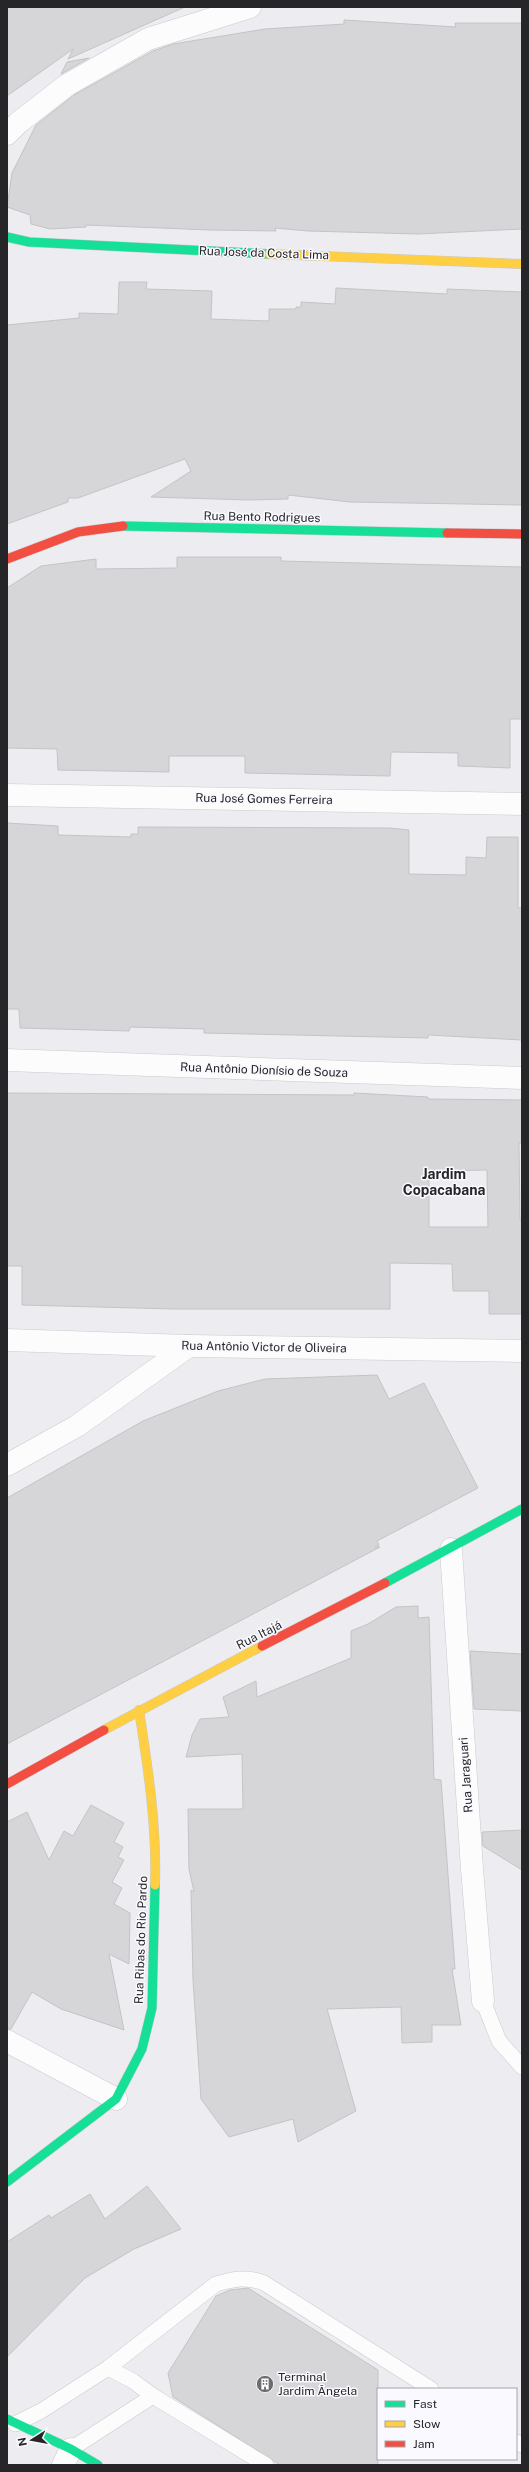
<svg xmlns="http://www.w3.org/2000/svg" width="529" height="2472" viewBox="0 0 529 2472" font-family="'Public Sans',sans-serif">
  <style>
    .building { fill: #d6d6d9; stroke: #c4c4c7; fill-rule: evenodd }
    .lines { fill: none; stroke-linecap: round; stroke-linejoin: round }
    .lane-casing { stroke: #cacacd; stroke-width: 16 }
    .street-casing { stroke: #cacacd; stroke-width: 23 }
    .fast-casing { stroke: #cacacd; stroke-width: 10 }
    .slow-casing { stroke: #cacacd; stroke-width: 10 }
    .jam-casing { stroke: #cacacd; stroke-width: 10 }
    .lane { stroke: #fcfcfd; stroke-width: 15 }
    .street { stroke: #fcfcfd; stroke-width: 22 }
    .fast { stroke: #16e098; stroke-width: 9 }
    .slow { stroke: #ffcf43; stroke-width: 9 }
    .jam { stroke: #f24e42; stroke-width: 9 }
    .labels { text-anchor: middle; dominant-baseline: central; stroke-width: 3; stroke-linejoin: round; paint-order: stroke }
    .street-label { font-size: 12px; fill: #262628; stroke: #f9f9ff }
    .poi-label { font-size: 12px; fill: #262628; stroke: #f9f9ff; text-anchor: start }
    .quarter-label { font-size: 14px; font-weight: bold; fill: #262628; stroke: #f9f9ff }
  </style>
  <rect width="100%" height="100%" fill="#ededf1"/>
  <g class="building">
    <path d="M7,7H185L68,59L73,49L7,96Z"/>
    <path d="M344,20L456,27L455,23H522V229L418,234L308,231L275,228L276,231L210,230L86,225V227L50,229L31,224L30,215L7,207L12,173L36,125L74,95L153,51L173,44L265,29L344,24Z"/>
    <path d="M89,58L61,74L67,62Z"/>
    <path d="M119,282H147L146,289L212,291L211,319L269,321V309H296V307H301V302L335,304L336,288L447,294V289L522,292V505L350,502L288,495V499L249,500L151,497L191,471L185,459L78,498H68V502L7,524V325L79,318V313L118,314Z"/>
    <path d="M177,557H281V561L522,567V719H510V768L458,766V753L391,752L390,776L245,773V756H169V772L58,770L57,749L7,748V588L41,566L96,559V569L177,568Z"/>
    <path d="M7,823L58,826V835L131,837V834H138V827L389,828L409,830V874L466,875V857L486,858L487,837H518V908H522V1040L428,1035V1038L204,1033V1029L130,1027L129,1031L20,1028L19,1009H7Z"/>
    <path d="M7,1093L354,1095V1093L428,1097V1099L522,1100V1143H519L520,1219H522V1314H489V1291H453L452,1264L390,1263V1309H174L22,1305V1266H7ZM487,1170L488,1227H429V1171Z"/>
    <path d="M377,1375L389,1399L424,1383L478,1488L377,1541L379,1545L375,1547H380L7,1744V1498L143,1421L218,1391L265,1379Z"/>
    <path d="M418,1606V1618L429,1617L434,1779L441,1780L455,1969H452L461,2025H432V2042L402,2043L401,2007L327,2009L356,2111L298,2142L293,2119L229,2137L201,2099L193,1980L191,1890L194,1892L189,1869L188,1809H243L242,1754L186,1757L192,1735L200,1719L229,1717L223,1697L256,1681L257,1697L351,1658V1631L368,1624L396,1607Z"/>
    <path d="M470,1651L522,1654V1711L474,1709Z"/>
    <path d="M91,1805L124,1823L114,1842L123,1847L118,1857L124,1860L112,1882L122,1888L114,1904L130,1913L129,1964L109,1954L124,2030L61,2009L32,1992L11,2029H7V1822L27,1812L49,1860L64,1831L73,1836Z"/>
    <path d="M522,1830V1870L483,1846L482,1832Z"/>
    <path d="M147,2186L181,2229L134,2249L85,2278L7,2357V2242L49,2215L51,2218L90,2194L105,2219Z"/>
    <path d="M248,2288L378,2370V2465H280L173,2397L168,2373L216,2296L230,2290Z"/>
  </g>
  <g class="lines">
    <defs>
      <g id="lane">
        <path d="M483,2001L499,2041L522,2067"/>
        <path d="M108,2368L133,2381L153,2396L266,2465"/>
        <path d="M15,2424L41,2411L108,2368L216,2284C234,2279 246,2276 264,2283L431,2389"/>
        <path d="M516,2442L522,2445"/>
        <path d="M71,2449L153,2396"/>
      </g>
      <g id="street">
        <path d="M7,134L18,123L67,85L148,39L250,7"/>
        <path d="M7,795L522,804"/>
        <path d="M7,1060L522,1078"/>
        <path d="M7,1340L189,1346L522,1351"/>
        <path d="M7,1465L77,1426L189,1346"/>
        <path d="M451,1549L472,1869L483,2001"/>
        <path d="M7,2041L116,2099"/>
        <path d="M63,2465L71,2449"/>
      </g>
      <g id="fast">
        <path d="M7,237L29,242L269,254"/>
        <path d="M123,526L447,533"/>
        <path d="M385,1583L522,1509"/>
        <path d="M7,2182L116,2099L142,2049L152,2008L155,1885"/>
        <path d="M7,2419L71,2449L98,2465"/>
      </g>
      <g id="slow">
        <path d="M269,254L522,264"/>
        <path d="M139,1710C148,1768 157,1826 155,1885"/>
        <path d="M104,1730L262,1646"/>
      </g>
      <g id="jam">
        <path d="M447,533L522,534"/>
        <path d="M7,559L78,532L123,526"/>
        <path d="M262,1646L385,1583"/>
        <path d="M7,1784L104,1730"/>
      </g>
    </defs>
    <use href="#lane" class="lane-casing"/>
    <use href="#street" class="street-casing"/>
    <use href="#fast" class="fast-casing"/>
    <use href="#slow" class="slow-casing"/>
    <use href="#jam" class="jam-casing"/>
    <use href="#lane" class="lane"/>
    <use href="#street" class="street"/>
    <use href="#fast" class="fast"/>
    <use href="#slow" class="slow"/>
    <use href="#jam" class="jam"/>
  </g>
  <defs>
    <symbol id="building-disc" viewBox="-11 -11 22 22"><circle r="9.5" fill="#6c6c6e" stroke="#f9f9ff"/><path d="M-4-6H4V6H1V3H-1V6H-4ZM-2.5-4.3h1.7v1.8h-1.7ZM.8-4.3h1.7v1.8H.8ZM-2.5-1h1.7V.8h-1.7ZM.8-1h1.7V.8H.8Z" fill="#fff"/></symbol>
  </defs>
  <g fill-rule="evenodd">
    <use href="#building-disc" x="255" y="2374" width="20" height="20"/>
  </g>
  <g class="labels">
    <g class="street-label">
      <text transform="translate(264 253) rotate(2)">Rua José da Costa Lima</text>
      <text transform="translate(262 517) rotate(1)">Rua Bento Rodrigues</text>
      <text transform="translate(264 799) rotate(1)">Rua José Gomes Ferreira</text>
      <text transform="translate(264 1070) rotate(2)">Rua Antônio Dionísio de Souza</text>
      <text transform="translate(264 1347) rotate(1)">Rua Antônio Victor de Oliveira</text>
      <text transform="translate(259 1635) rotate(-27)">Rua Itajá</text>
      <text transform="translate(466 1775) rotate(-94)">Rua Jaraguari</text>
      <text transform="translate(141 1940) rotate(-88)">Rua Ribas do Rio Pardo</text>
    </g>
    <g class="poi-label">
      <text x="278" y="2377">Terminal<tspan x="278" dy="14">Jardim Ângela</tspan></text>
    </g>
    <g class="quarter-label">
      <text x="444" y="1174">Jardim<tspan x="444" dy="16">Copacabana</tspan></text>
    </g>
  </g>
  <rect width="529" height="2472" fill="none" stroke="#262628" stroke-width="16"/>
  <rect x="377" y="2388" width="140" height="72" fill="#f9f9ff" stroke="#a5a5a9"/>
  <rect x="385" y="2401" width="20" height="6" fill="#16e098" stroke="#a5a5a9"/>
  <text x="413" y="2408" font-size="12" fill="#262628">Fast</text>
  <rect x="385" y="2421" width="20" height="6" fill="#ffcf43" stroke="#a5a5a9"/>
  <text x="413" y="2428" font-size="12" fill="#262628">Slow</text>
  <rect x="385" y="2441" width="20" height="6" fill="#f24e42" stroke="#a5a5a9"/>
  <text x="413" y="2448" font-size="12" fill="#262628">Jam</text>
  <g transform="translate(32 2440) rotate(259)" stroke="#f9f9ff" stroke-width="3" paint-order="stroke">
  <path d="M0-3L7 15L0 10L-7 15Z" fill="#262628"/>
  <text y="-6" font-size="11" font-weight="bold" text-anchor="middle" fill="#262628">N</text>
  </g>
</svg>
